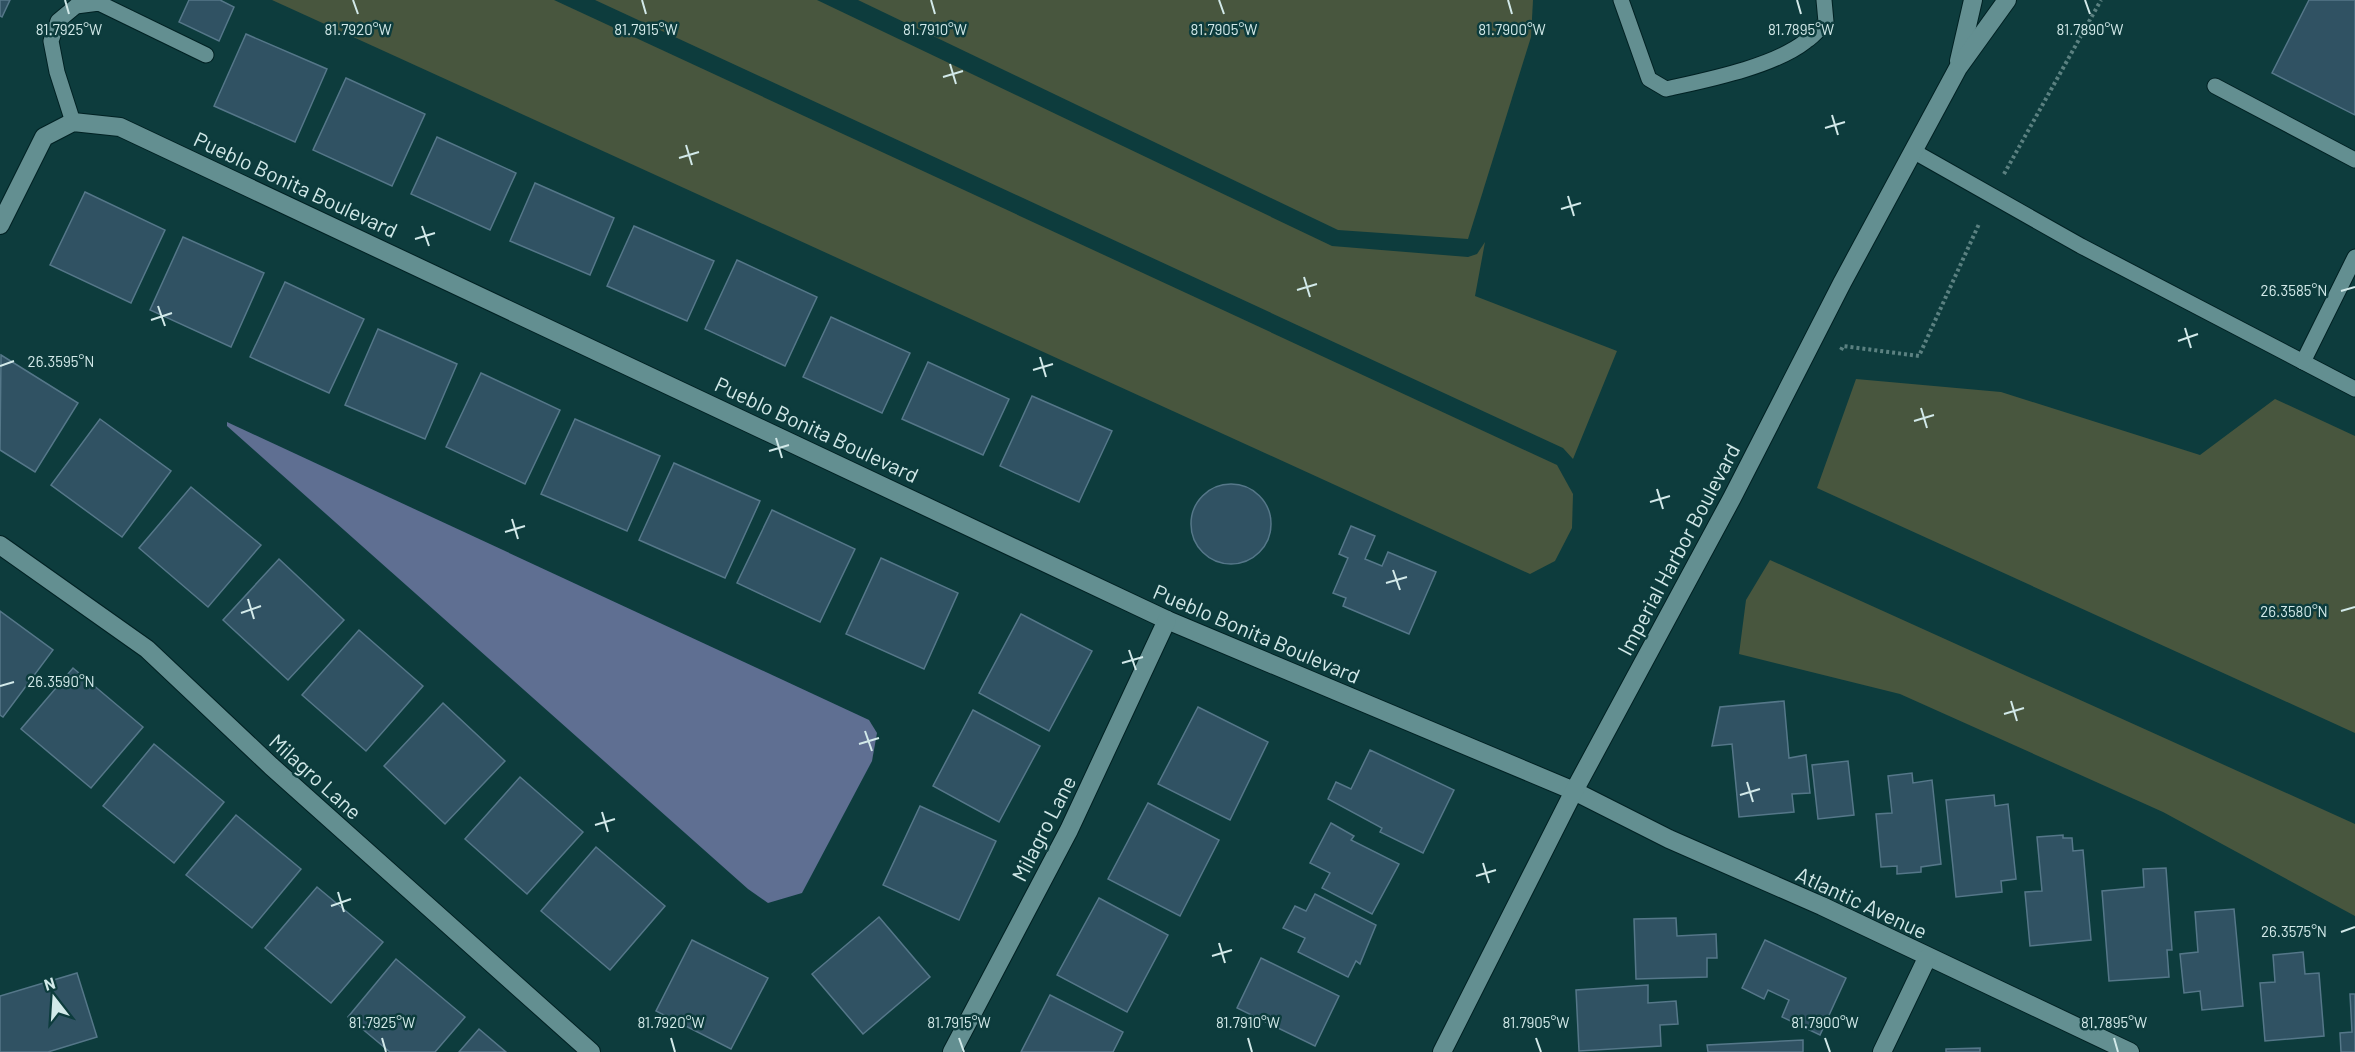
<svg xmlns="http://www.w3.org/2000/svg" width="2355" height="1052" viewBox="0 0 2355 1052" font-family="Barlow,sans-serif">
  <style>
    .green { fill: #48563e }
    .water { fill: #5f6f92 }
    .building { fill: #305263; stroke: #557789; stroke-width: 1.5 }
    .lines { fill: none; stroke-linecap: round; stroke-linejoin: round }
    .lane-casing { stroke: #002123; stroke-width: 17 }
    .street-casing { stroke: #002123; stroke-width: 20 }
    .path { stroke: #5b8181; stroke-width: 4; stroke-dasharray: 3 3; stroke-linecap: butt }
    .lane { stroke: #638f91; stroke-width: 15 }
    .street { stroke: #638f91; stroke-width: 18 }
    .ticks { fill: none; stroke: #d2e9e9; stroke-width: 2 }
    .labels { text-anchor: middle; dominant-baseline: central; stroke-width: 5; stroke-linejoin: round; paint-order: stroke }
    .street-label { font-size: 21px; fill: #d2e9e9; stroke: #0d3c3d }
    .ticks-label { font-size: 15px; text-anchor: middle; fill: #d2e9e9; stroke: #0d3c3d; stroke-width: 5; stroke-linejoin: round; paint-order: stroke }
  </style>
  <rect width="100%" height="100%" fill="#0d3c3d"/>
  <g class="green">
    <path d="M272,0H554L1557,465L1573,494L1572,528L1555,561L1530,574Z"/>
    <path d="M595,0H817L1332,246L1468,257L1477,254L1485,242L1475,296L1617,351L1573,459L1563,448Z"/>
    <path d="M858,0H1533L1531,37L1468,239L1338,230Z"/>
    <path d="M1856,379L2001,392L2200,455L2275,399L2355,436V733L1817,488Z"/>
    <path d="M1770,560L2355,824V916L2163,812L1900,694L1739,654L1746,600Z"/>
  </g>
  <path class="water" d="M227,422L869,720L877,733L872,761L802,893L768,903L748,889L227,426Z"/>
  <g class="building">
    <path d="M0,0H10L2,17L0,16Z"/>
    <path d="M189,0H220L234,7L219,41L179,22Z"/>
    <path d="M2309,0H2355V115L2272,73Z"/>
    <path d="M246,34L327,69L295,142L214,106Z"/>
    <path d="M346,78L425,114L392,186L313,150Z"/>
    <path d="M437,137L516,173L490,230L411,194Z"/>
    <path d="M535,183L614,218L590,275L510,241Z"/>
    <path d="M85,192L165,230L131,303L50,265Z"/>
    <path d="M634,226L714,261L687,321L607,286Z"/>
    <path d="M183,237L264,273L231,347L150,310Z"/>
    <path d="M737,260L817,297L785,366L705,329Z"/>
    <path d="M285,282L364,319L329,393L250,357Z"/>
    <path d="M831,317L910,353L882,413L803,377Z"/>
    <path d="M378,329L457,364L425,439L345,405Z"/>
    <path d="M1,355L78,403L35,472L0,450Z"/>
    <path d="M928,362L1009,399L983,455L902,419Z"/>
    <path d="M481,373L560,410L525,484L446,447Z"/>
    <path d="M1032,396L1112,431L1079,502L1000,466Z"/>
    <path d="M100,419L171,471L122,537L51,485Z"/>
    <path d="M575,419L660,456L627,531L541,494Z"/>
    <path d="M674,463L760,501L725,578L639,540Z"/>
    <circle cx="1231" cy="524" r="40"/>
    <path d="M191,487L261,545L208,607L139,548Z"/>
    <path d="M772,510L855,549L820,622L737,583Z"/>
    <path d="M1351,526L1375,536L1365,559L1382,566L1388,552L1436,572L1409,634L1343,606L1346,598L1333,593L1348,558L1339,554Z"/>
    <path d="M881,558L958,593L924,669L846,634Z"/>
    <path d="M279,559L344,620L288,680L223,620Z"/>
    <path d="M0,611L53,650L3,717L0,715Z"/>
    <path d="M1021,614L1092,651L1049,731L979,693Z"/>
    <path d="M359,630L423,686L366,751L302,695Z"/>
    <path d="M73,668L143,727L91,788L21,729Z"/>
    <path d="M1784,701L1789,758L1806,755L1810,793L1792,794L1794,812L1739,817L1732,744L1712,746L1720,707Z"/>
    <path d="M443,703L505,761L445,824L384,766Z"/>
    <path d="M1198,707L1268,742L1230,820L1158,784Z"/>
    <path d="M973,710L1040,746L999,822L933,786Z"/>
    <path d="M154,744L224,802L174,863L103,806Z"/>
    <path d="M1370,750L1454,790L1423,853L1380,832L1382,828L1328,799L1336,782L1351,789Z"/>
    <path d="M1848,761L1854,815L1818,819L1812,765Z"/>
    <path d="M1912,773L1913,783L1932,780L1941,864L1921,867V872L1897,874V866L1881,867L1876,814L1892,813L1888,776Z"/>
    <path d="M520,777L583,832L527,894L465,839Z"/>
    <path d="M1994,795L1995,806L2008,804L2016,879L2001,881L2002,892L1956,897L1946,800Z"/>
    <path d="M1148,803L1219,840L1180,916L1108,879Z"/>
    <path d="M920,806L996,841L959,920L883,885Z"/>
    <path d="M236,815L301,869L252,928L186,875Z"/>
    <path d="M1331,823L1354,836L1351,840L1399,864L1372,914L1322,888L1330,873L1310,863Z"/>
    <path d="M2063,835V838H2072L2073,851L2083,850L2091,940L2030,946L2025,892L2042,891L2037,837Z"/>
    <path d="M596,847L665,906L610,970L541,911Z"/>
    <path d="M2166,868L2172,950H2167L2169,977L2109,981L2102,891L2144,887L2143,869Z"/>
    <path d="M317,887L383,942L331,1003L265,948Z"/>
    <path d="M1315,894L1376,925L1360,964L1356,961L1348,977L1298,952L1305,938L1283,928L1295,906L1306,911Z"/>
    <path d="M1099,898L1168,935L1127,1012L1057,975Z"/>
    <path d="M2234,909L2243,1006L2202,1010L2200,991L2184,993L2180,954L2198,952L2195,912Z"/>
    <path d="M879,917L930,977L863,1034L812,974Z"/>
    <path d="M1676,918L1677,936L1716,934L1717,958H1707V977L1636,979L1634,919Z"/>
    <path d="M692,940L768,978L731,1049L656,1011Z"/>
    <path d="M1765,940L1846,978L1820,1035L1782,1017L1789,1000L1768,990L1764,999L1742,988Z"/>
    <path d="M2303,952L2305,974L2319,973L2324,1036L2265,1041L2260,983L2275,982L2273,955Z"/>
    <path d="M1261,958L1339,996L1315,1046L1237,1008Z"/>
    <path d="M396,959L465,1017L435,1052H390L348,1017Z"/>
    <path d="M77,973L97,1037L48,1052H0V996Z"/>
    <path d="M1648,985V1003L1676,1001L1678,1024L1660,1025L1661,1046L1579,1051L1576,990Z"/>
    <path d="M2350,994H2355V1052H2341L2340,1033L2352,1032Z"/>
    <path d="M1050,995L1123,1032L1113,1052H1021Z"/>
    <path d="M479,1029L506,1052H459Z"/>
    <path d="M1803,1040V1052H1708L1707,1045Z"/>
    <path d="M1980,1048V1052H1946V1049Z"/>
  </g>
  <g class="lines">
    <defs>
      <g id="lane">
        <path d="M1621,0L1649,79L1666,89C1706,80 1773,67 1806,41C1814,36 1820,28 1826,22L1824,0"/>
        <path d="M2215,86L2355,160"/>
        <path d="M73,122L57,72L51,41L58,21L76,6L99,3L206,55"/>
        <path d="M1913,151L2081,246L2355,389"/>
        <path d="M2303,362L2355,257"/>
      </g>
      <g id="street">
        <path d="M1959,61L1973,0"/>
        <path d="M0,225L44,137L73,122L120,127L1167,620L1574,791L1669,839L1822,906L2130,1052"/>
        <path d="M0,545L147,649L271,766L591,1052"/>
        <path d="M952,1052L1069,830L1167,620"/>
        <path d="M1442,1052L1574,791L1732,498L1842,283L1958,68L2007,0"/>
        <path d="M1882,1052L1927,958"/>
      </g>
    </defs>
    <use href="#lane" class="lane-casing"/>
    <use href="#street" class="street-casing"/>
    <g class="path">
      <path d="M2004,174L2101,0"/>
      <path d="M1841,350L1843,346L1919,356L1979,224"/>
    </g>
    <use href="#lane" class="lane"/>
    <use href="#street" class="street"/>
  </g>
  <path class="ticks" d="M65,0L69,14M353,0L358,14M642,0L646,14M931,0L935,14M1219,0L1224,14M1508,0L1512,14M1797,0L1801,14M2085,0L2090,14M950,64L956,84M943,77L963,71M1832,115L1838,135M1825,128L1845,122M686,145L692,165M679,158L699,152M1568,196L1574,216M1561,209L1581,203M422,226L429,246M415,239L435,233M1304,277L1310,297M1297,290L1317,284M2341,291L2355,287M158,306L165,326M151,320L172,313M2185,328L2191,348M2178,341L2198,334M1040,357L1046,377M0,366L14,361M1033,370L1053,364M1921,408L1927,428M1914,421L1934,415M776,438L782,458M769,451L789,445M1657,489L1663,509M1650,502L1670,496M512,519L518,539M505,532L525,526M1393,570L1400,590M1386,583L1407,577M248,599L254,619M2341,611L2355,607M241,613L261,606M1129,650L1136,670M1122,663L1143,657M0,686L14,682M2011,701L2017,721M2004,714L2024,708M865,731L872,751M859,744L879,738M1747,782L1753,802M1740,795L1760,789M602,812L608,832M595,825L615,819M1483,863L1489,883M1476,876L1496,870M338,892L344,912M331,906L351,899M2341,932L2355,927M1219,943L1225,963M1212,956L1232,950M382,1038L386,1052M671,1038L675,1052M959,1038L964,1052M1248,1038L1252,1052M1536,1038L1541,1052M1825,1038L1830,1052M2114,1038L2118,1052"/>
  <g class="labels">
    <g class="street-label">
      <text transform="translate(296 184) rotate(25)">Pueblo Bonita Boulevard</text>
      <text transform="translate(817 429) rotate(25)">Pueblo Bonita Boulevard</text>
      <text transform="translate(1678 549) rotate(-62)">Imperial Harbor Boulevard</text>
      <text transform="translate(1257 633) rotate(23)">Pueblo Bonita Boulevard</text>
      <text transform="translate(316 776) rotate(42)">Milagro Lane</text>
      <text transform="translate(1043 828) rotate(-63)">Milagro Lane</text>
      <text transform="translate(1862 902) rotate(25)">Atlantic Avenue</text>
    </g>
  </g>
  <g class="ticks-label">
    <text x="2090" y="35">81.7890°W</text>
    <text x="69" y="35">81.7925°W</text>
    <text x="358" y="35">81.7920°W</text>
    <text x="646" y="35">81.7915°W</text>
    <text x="935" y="35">81.7910°W</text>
    <text x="1224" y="35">81.7905°W</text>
    <text x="1512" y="35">81.7900°W</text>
    <text x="1801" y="35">81.7895°W</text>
    <text x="2294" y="296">26.3585°N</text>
    <text x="61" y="367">26.3595°N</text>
    <text x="2294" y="617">26.3580°N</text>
    <text x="61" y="687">26.3590°N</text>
    <text x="2294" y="937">26.3575°N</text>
    <text x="382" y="1028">81.7925°W</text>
    <text x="671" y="1028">81.7920°W</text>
    <text x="959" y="1028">81.7915°W</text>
    <text x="1248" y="1028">81.7910°W</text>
    <text x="1536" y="1028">81.7905°W</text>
    <text x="1825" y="1028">81.7900°W</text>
    <text x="2114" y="1028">81.7895°W</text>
  </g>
  <g transform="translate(54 998) rotate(343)" stroke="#0d3c3d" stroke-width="4.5" paint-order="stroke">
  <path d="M0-4.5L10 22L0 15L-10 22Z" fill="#d2e9e9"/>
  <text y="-9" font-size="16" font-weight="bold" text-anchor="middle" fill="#d2e9e9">N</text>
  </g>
</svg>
